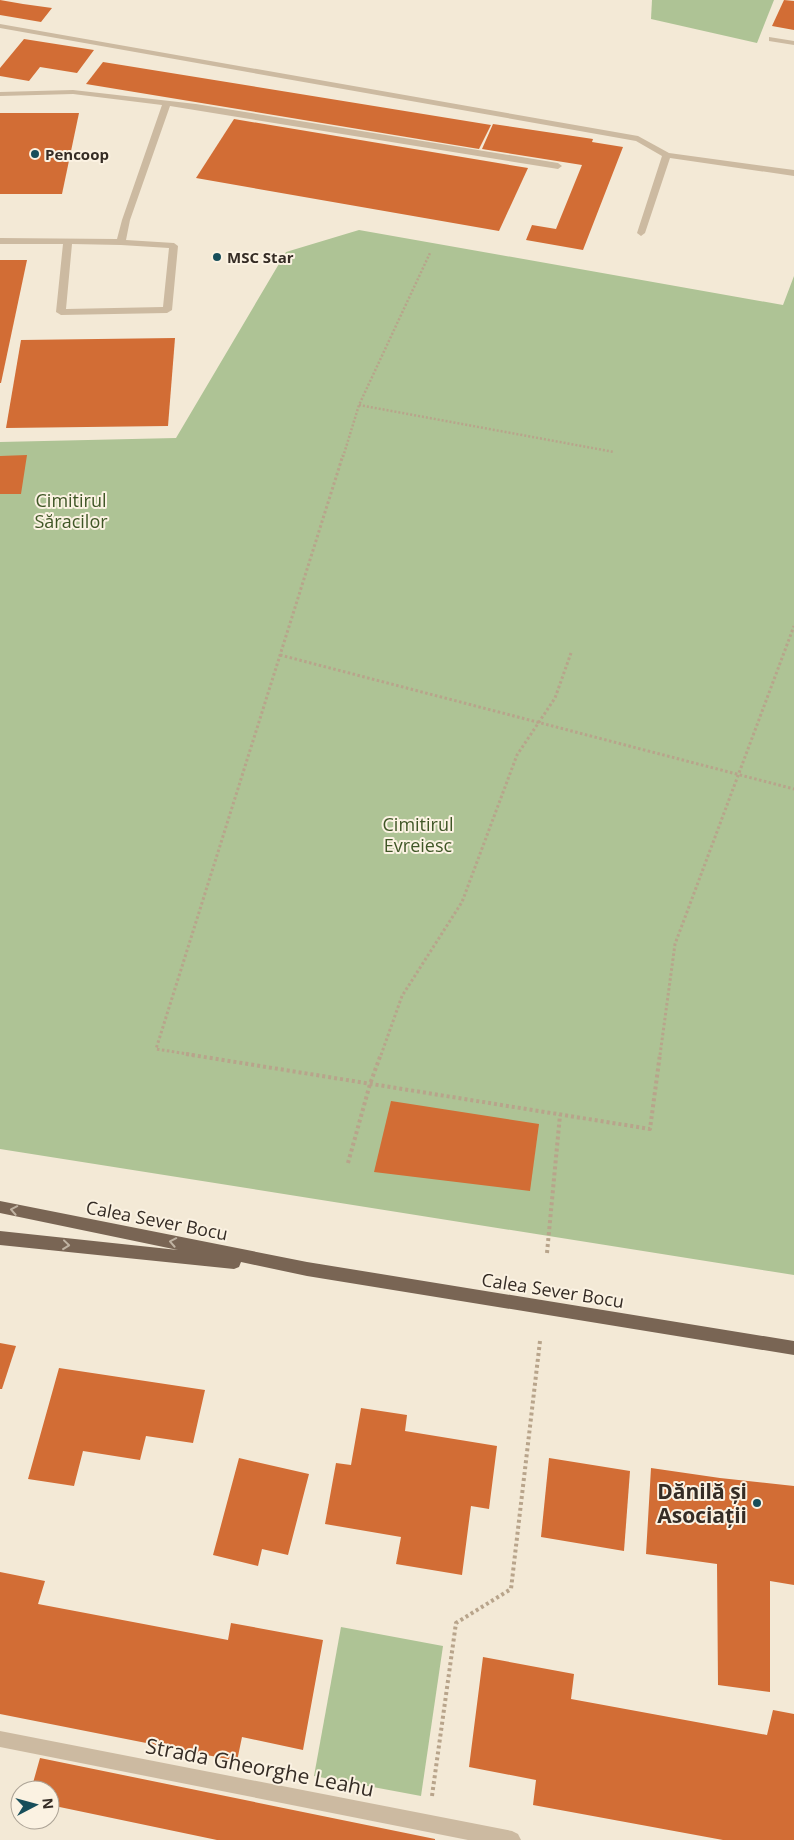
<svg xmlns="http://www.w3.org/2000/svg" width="794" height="1840" viewBox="0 0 794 1840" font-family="'Open Sans',sans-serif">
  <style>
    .green { fill: #aec395 }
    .building { fill: #d26d35 }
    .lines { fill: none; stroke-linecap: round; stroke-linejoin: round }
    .path-far2 { stroke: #b8a48b; stroke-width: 2.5; stroke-dasharray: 2 2; stroke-linecap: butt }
    .path-far1 { stroke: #b8a48b; stroke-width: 3; stroke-dasharray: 2.5 2.5; stroke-linecap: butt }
    .path { stroke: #b8a48b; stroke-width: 4; stroke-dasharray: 3 3; stroke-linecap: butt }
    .service { fill: #ccbaa1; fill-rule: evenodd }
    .minor { fill: #ccbaa1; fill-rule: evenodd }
    .primary { fill: #796554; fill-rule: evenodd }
    .oneway { stroke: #c0b3a2 }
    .poi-dot { fill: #174e5a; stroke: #fbf2e2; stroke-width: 2 }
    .labels { text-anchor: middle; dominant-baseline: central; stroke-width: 4; stroke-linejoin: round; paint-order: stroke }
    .far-poi-label { font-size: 15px; font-weight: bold; fill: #352c25; stroke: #fbf2e2; text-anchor: start }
    .park-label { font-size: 18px; fill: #3f5626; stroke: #fbf2e2 }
    .street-label { font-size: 18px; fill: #352c25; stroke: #fbf2e2 }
    .near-poi-label { font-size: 21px; font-weight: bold; fill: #352c25; stroke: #fbf2e2; text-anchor: end }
    .near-street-label { font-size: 21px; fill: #352c25; stroke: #fbf2e2 }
  </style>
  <rect width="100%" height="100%" fill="#f3e9d6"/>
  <g class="green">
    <path d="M652,0H774L757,43L651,19Z"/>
    <path d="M359,230L783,305L794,276V1275L0,1149V442L176,438L286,252Z"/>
    <path d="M341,1627L443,1646L421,1796L314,1776Z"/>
  </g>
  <g class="building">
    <path d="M0,0L23,4L52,8L41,22L0,15Z"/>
    <path d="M784,0L794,1V30L772,26Z"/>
    <path d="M24,39L94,50L77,73L40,67L29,81L0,76V68Z"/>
    <path d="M103,62L491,125L479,149L86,84Z"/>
    <path d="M0,113H79L62,194H0Z"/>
    <path d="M234,119L528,168L499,231L196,178Z"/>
    <path d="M493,124L593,139L592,142L623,147L583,250L526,240L532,225L556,229L582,165L482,149Z"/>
    <path d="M0,260H27L1,383H0Z"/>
    <path d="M175,338L168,426L6,428L21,340Z"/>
    <path d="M27,455L21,494H0V456Z"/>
    <path d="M391,1101L539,1124L530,1191L374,1172Z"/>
    <path d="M0,1343L16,1346L2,1389H0Z"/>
    <path d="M59,1368L205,1390L193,1443L146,1436L140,1460L83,1451L74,1486L28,1479Z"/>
    <path d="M361,1408L407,1415L405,1431L497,1446L489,1509L471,1506L462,1575L396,1564L401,1537L325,1524L336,1463L351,1465Z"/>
    <path d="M239,1458L309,1474L288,1555L262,1549L258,1566L213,1555Z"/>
    <path d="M549,1458L630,1471L624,1551L541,1537Z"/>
    <path d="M651,1468L720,1478L794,1486V1585L770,1581V1692L718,1685L717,1564L646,1554Z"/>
    <path d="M0,1572L45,1581L38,1604L228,1640L231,1623L323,1640L303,1750L242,1737L237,1761L0,1714Z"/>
    <path d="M483,1657L574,1674L571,1699L767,1735L773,1710L794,1714V1840H723L533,1805L536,1780L469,1767Z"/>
    <path d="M40,1758L435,1839V1840H217L50,1805V1790H31Z"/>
  </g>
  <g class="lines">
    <g class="path-far2">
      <path d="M359,405L614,452"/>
      <path d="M343,457L359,405L430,253"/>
    </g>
    <g class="path-far1">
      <path d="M280,655L794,789"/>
      <path d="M194,1055L156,1049L343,455"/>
      <path d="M381,1055L402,996L462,902L517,755L555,698L571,653"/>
      <path d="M660,1055L675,944L794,626"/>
    </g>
    <g class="path">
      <path d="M186,1054L650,1129L660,1054"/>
      <path d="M348,1163L370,1084L381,1054"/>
      <path d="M547,1253L560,1115"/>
      <path d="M432,1796L456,1623L511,1589L540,1341"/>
    </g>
    <g class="service">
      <path d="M0,24L638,136L669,153L794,170V176L670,158L645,233L641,236L637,233L662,156L636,141L0,28Z"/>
      <path d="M769,37L794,41V45L769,41Z"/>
      <path d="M73,90L196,104L558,163L562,166L558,169L170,106L130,220L126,240L174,243L178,246L172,310L167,313L61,315L56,312L63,244H0V238L117,239L122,220L162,105L73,94L0,96V92ZM72,244L121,245L169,248L163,307L66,309Z"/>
    </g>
    <path class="minor" d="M0,1731L512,1831L518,1834L521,1840H468L0,1747Z"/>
    <path class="primary" d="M0,1201L307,1262L794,1341V1355L307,1276L241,1262L239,1267L234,1269L0,1245V1231L178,1250L0,1213Z"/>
  </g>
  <defs><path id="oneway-chevron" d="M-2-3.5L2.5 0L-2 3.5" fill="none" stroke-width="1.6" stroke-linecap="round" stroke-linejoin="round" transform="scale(1.25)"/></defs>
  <g class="oneway">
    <use href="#oneway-chevron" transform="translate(14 1210) rotate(-169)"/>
    <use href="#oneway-chevron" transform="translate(173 1242) rotate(-169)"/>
    <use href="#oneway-chevron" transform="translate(66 1245) rotate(6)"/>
  </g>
  <g class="poi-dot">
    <circle cx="35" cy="154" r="5"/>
    <circle cx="217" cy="257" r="5"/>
    <circle cx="757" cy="1503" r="5"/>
  </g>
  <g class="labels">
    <g class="far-poi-label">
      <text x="45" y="154">Pencoop</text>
      <text x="227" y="257">MSC Star</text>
    </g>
    <g class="park-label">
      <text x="71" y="500">Cimitirul<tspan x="71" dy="21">Săracilor</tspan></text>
      <text x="418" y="824">Cimitirul<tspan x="418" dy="21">Evreiesc</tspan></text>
    </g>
    <g class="street-label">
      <text transform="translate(157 1220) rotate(11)">Calea Sever Bocu</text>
      <text transform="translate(553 1290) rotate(9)">Calea Sever Bocu</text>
    </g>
    <g class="near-poi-label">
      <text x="747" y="1491">Dănilă și<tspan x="747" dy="24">Asociații</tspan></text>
    </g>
    <g class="near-street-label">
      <text transform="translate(260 1767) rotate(11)">Strada Gheorghe Leahu</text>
    </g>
  </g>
  <g transform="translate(35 1805) rotate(84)"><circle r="24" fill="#fbf2e2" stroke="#aca396"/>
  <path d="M0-4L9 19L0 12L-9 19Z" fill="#174e5a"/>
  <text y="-8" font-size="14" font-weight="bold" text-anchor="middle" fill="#352c25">N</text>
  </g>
</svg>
